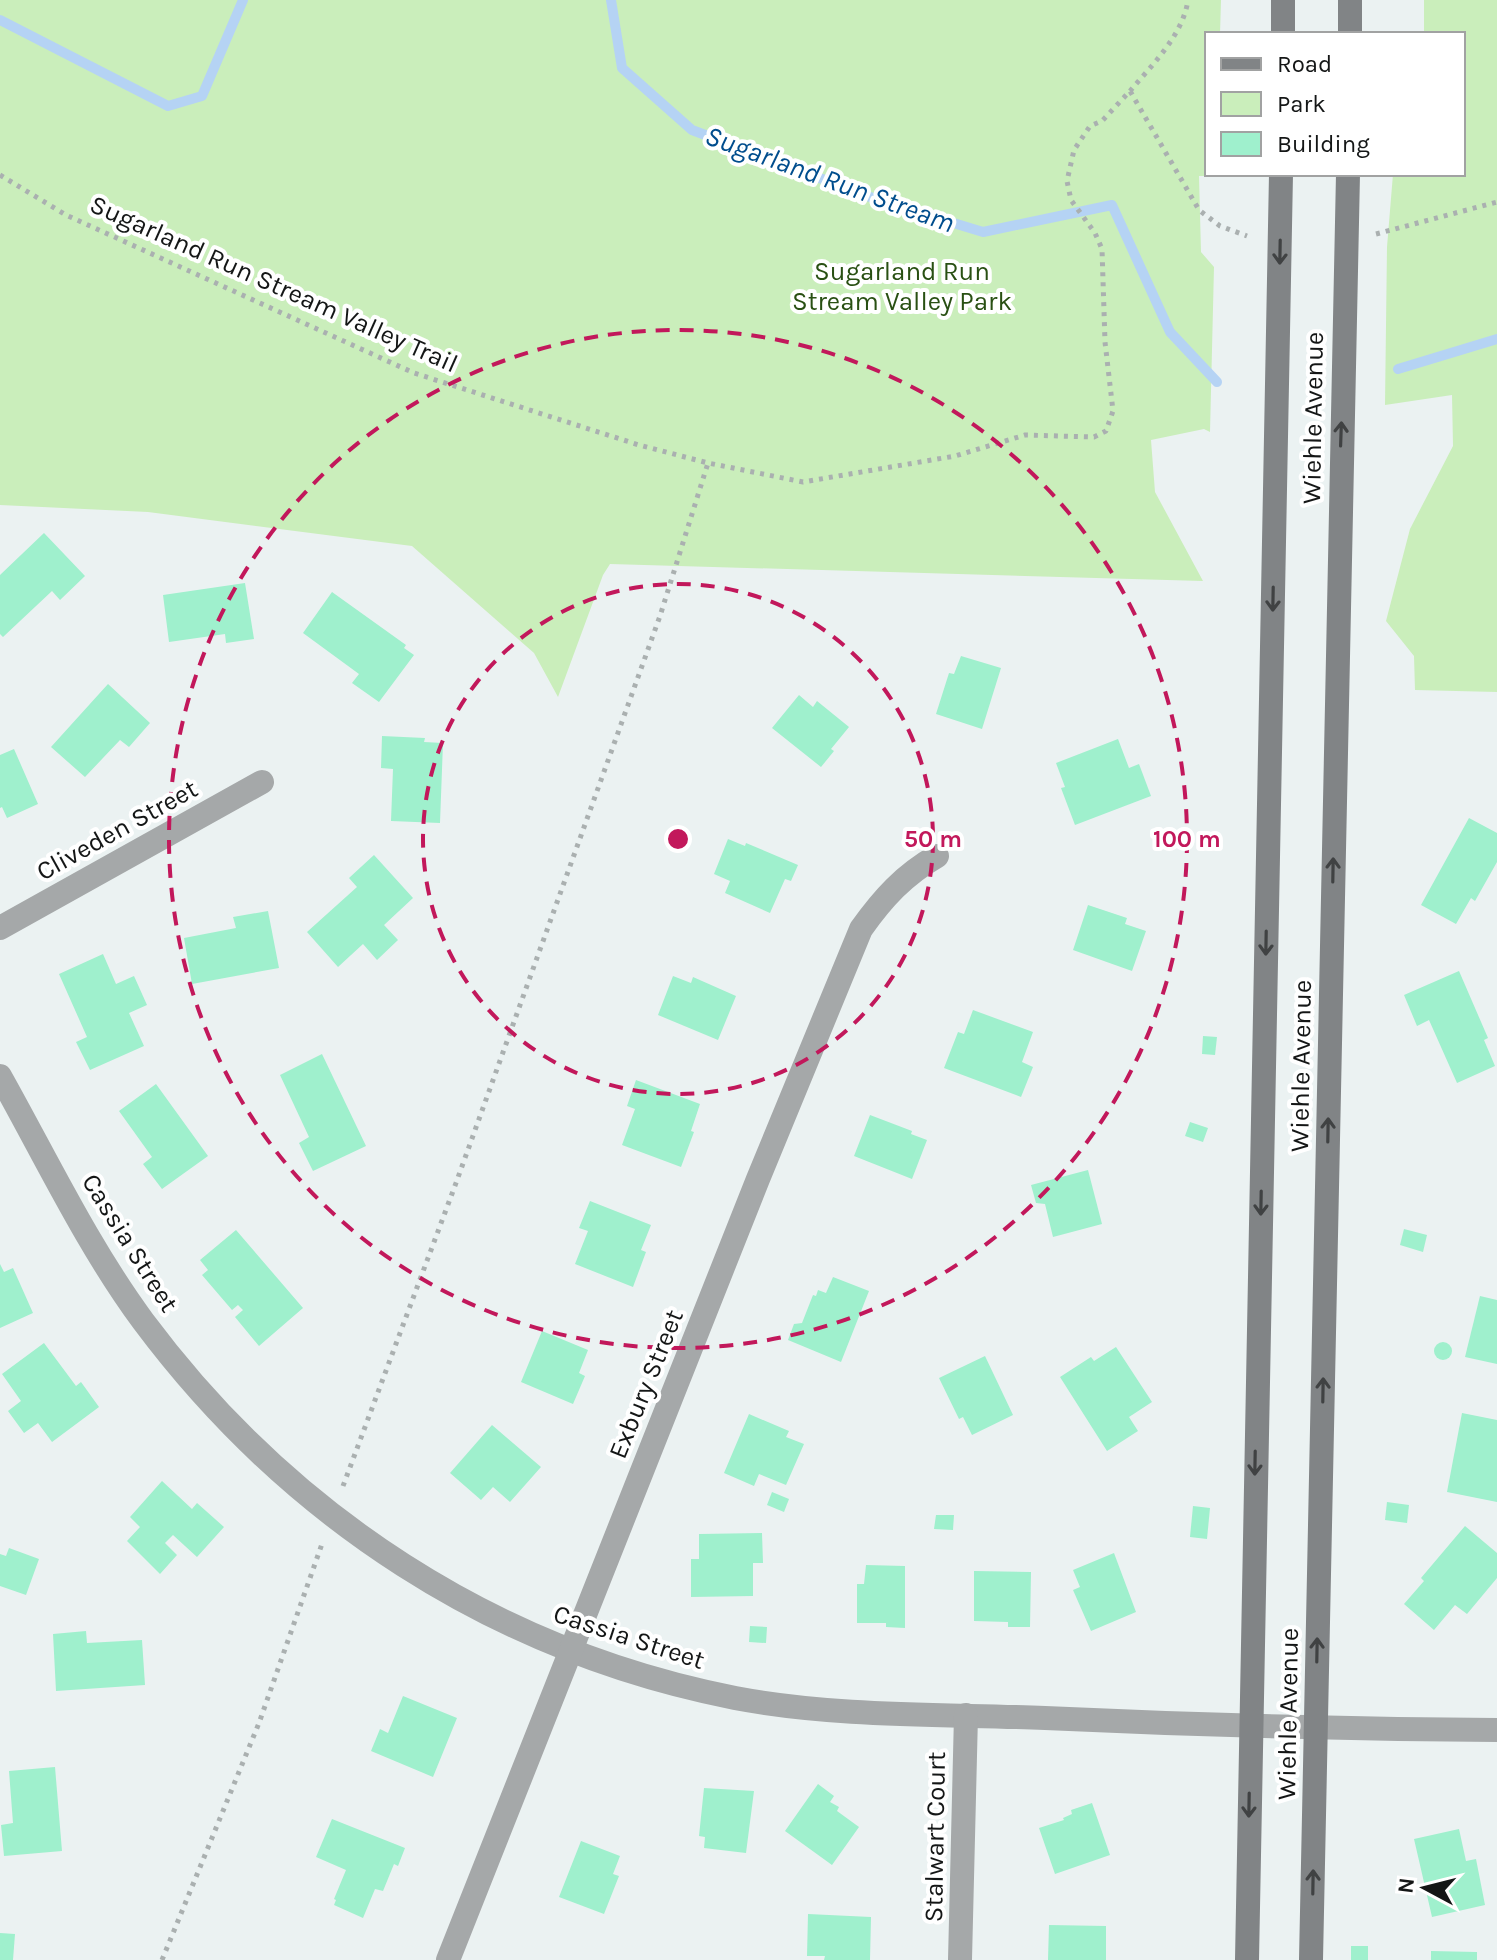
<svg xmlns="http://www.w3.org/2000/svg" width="1497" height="1960" viewBox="0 0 1497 1960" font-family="Karla,sans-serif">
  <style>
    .green { fill: #caeebb }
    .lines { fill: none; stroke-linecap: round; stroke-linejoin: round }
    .stream { stroke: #b5d3f4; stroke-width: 10 }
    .building { fill: #9ff0cd }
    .path { stroke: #aab0b0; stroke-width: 5; stroke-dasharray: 4 6; stroke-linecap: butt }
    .street { stroke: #a5a8a9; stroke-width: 24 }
    .secondary { stroke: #818486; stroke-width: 24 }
    .oneway { stroke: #404243 }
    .ring { fill: none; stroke: #c2185b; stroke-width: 4; stroke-dasharray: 14 10 }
    .labels { text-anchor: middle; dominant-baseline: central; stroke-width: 8; stroke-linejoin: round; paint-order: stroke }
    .park-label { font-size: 26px; fill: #295013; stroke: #fff }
    .street-label { font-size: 26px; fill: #141616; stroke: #fff }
    .water-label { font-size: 28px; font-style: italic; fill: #004d8d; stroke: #fff }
    .centre { fill: #c2185b; stroke: #fff; stroke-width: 4 }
    .ring-label { font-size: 24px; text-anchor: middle; font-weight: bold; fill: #c2185b; stroke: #fff; stroke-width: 8; stroke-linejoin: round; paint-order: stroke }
  </style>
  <rect width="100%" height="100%" fill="#ebf2f2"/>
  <g class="green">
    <path d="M0,0H1221L1220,34H1207V174H1216V176H1199L1201,252L1214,267L1210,432L1204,429L1151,440L1155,492L1203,581L610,564L603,575L558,697L534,653L412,546L148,512L0,505Z"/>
    <path d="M1424,0H1497V692L1415,690L1414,656L1386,621L1410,529L1453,446L1452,395L1385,405L1387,247L1393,174H1463V34H1424Z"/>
  </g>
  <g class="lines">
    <g class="stream">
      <path d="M611,0L622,68L692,130L878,200L983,232L1112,205L1170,332L1217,382"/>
      <path d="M0,20L168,106L202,96L243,0"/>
      <path d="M1398,369L1497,339"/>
    </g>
  </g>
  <g class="building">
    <path d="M44,533L85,576L60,600L52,591L3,637L0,634V575Z"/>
    <path d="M245,583L254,639L226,643L225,634L169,642L163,595Z"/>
    <path d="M332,592L406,645L404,648L414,655L379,702L352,683L359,674L303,633Z"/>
    <path d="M961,656L1001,668L982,729L936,714L949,673L954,674Z"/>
    <path d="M108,684L150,723L129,747L120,740L85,777L51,747Z"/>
    <path d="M799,695L813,707L817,701L849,727L831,749L834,751L821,767L772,728Z"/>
    <path d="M382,736L425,738L424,742L443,743L440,823L391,821L393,769L381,768Z"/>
    <path d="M1118,739L1129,768L1139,764L1151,796L1075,825L1061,788L1065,787L1056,763Z"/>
    <path d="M14,749L38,804L7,818L2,807L0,808V755Z"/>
    <path d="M1469,818L1497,833V862L1475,901L1471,898L1456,924L1421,905Z"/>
    <path d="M728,839L745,846L746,843L798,865L791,881L785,879L770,913L725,893L730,881L714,874Z"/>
    <path d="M374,855L413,898L384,925L398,940L377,960L363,944L338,967L307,932L357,887L349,878Z"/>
    <path d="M1088,905L1127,918L1125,924L1146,931L1132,971L1073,950Z"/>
    <path d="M268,911L279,968L192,984L184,938L236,928L233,917Z"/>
    <path d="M103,954L116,984L134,976L147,1005L129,1013L144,1046L90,1070L76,1042L87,1037L59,974Z"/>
    <path d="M1459,971L1488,1038L1484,1040L1495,1066L1457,1083L1429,1020L1417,1026L1404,995Z"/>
    <path d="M673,976L691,983L693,977L736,996L718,1040L658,1015Z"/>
    <path d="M973,1010L1033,1032L1022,1062L1033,1067L1021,1097L944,1068L958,1032L964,1034Z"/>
    <path d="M1203,1036L1217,1037L1215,1055L1202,1054Z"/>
    <path d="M322,1054L366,1146L313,1171L299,1143L309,1137L280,1075Z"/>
    <path d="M636,1080L700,1104L691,1131L694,1132L681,1167L622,1145L635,1109L627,1106Z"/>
    <path d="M156,1084L208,1156L162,1189L143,1164L152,1157L119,1111Z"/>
    <path d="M870,1115L912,1131L911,1134L927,1140L912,1179L854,1156Z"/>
    <path d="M1190,1122L1208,1128L1203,1142L1185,1136Z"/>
    <path d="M1088,1170L1102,1224L1053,1237L1045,1204L1036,1203L1031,1185Z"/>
    <path d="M590,1201L651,1225L641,1250L646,1252L633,1287L575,1264L588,1231L579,1228Z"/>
    <path d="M1404,1229L1427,1235L1423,1252L1400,1245Z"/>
    <path d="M236,1230L303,1308L259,1346L235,1317L243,1310L238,1305L232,1310L202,1275L208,1270L200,1260Z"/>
    <path d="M0,1264L4,1272L13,1268L33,1313L0,1328Z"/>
    <path d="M833,1277L869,1291L841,1362L788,1340L794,1324L802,1323L813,1295L816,1296L818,1290L826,1293Z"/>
    <path d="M1480,1296L1497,1300V1364L1465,1357Z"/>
    <path d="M542,1331L588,1350L579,1373L585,1376L573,1404L521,1382Z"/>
    <circle cx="1443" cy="1351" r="9"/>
    <path d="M44,1343L76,1386L81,1382L99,1407L52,1442L38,1423L24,1433L8,1411L21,1401L2,1374Z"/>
    <path d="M1116,1347L1152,1402L1129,1417L1138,1431L1107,1451L1060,1377L1091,1357L1094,1361Z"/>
    <path d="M985,1356L1013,1415L972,1435L963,1417L959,1419L939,1378Z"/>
    <path d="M1462,1413L1497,1420V1502L1447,1492Z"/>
    <path d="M749,1414L789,1431L786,1437L804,1444L786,1485L759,1474L754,1486L724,1473Z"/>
    <path d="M492,1425L541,1467L510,1502L493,1487L481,1500L450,1473Z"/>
    <path d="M162,1481L192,1509L197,1503L224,1527L197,1557L173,1535L165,1543L177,1555L160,1574L127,1541L140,1527L130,1517Z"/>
    <path d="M772,1492L789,1499L784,1512L767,1505Z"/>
    <path d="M1387,1502L1409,1505L1407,1523L1385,1520Z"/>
    <path d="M1193,1506L1210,1508L1207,1539L1190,1537Z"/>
    <path d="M936,1515H954L953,1530L934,1529Z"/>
    <path d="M1465,1526L1497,1553V1578L1467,1614L1455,1605L1434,1630L1404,1604L1424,1581L1421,1578Z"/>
    <path d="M762,1533L763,1563H753V1596L691,1597V1559H699V1534Z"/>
    <path d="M9,1548L39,1559L26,1595L0,1586V1554L6,1556Z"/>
    <path d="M1114,1553L1136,1612L1091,1631L1073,1590L1080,1587L1073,1570Z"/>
    <path d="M866,1565L905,1566V1628L886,1627V1623H857V1584H864Z"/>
    <path d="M974,1571L1031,1572L1030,1627H1008V1622L974,1621Z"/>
    <path d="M750,1626L767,1627L766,1643L749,1642Z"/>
    <path d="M86,1631L87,1643L142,1640L145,1685L56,1691L53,1634Z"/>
    <path d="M403,1696L457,1718L433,1777L371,1751L380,1729L388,1733Z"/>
    <path d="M55,1767L62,1851L4,1856L1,1825L13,1823L9,1771Z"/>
    <path d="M818,1784L834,1796L830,1802L839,1807L837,1811L859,1827L832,1865L785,1831Z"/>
    <path d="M704,1788L754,1791L746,1853L704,1848L705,1837L699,1836Z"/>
    <path d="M1092,1803L1110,1855L1055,1874L1039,1828L1064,1820L1063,1818L1072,1814L1071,1810Z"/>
    <path d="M332,1819L405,1848L398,1866L394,1864L383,1891L375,1889L363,1918L334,1905L336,1900L334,1899L346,1870L316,1857Z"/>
    <path d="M1459,1829L1466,1861L1476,1859L1485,1905L1432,1917L1414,1839Z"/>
    <path d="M581,1841L620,1856L613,1874L619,1876L604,1914L559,1897Z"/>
    <path d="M808,1914L871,1917L870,1960H824L825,1956H807Z"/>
    <path d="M1049,1925L1106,1926V1960H1048Z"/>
    <path d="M0,1933L15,1934L13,1960H0Z"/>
    <rect x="1351" y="1946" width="17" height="14"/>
    <path d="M1431,1951L1477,1952V1960H1431Z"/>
  </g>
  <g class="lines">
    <g class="path">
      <path d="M1130,91C1152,65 1183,35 1188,0"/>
      <path d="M0,175L66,215L414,373L639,445L708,463L803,482L955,456L1025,435L1094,437L1106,431L1113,411L1105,342L1102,249L1095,233L1071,200L1067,181L1074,150L1090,126L1102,121L1130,91L1199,210L1220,226L1247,236"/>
      <path d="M1376,234L1497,202"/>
      <path d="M343,1486L456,1183L660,616L708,463"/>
      <path d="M162,1960L259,1723L323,1541"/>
    </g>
    <g class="street">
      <path d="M0,928L262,782"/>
      <path d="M0,1076C46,1158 87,1245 143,1321C289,1517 495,1651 735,1698C836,1717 942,1714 1045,1718C1195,1725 1346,1729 1497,1730"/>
      <path d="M448,1960L758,1179L861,929C883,898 904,875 937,856"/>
      <path d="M960,1960L966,1715"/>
    </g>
    <g class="secondary">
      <path d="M1283,34V0"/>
      <path d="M1350,34V0"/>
      <path d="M1247,1960L1281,174"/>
      <path d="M1311,1960L1348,174"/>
    </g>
  </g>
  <defs><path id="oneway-shaft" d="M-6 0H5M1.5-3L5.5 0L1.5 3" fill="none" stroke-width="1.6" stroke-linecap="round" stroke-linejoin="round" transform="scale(2)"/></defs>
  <g class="oneway">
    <use href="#oneway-shaft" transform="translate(1280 252) rotate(91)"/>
    <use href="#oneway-shaft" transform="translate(1341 434) rotate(-88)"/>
    <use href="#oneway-shaft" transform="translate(1273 599) rotate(91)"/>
    <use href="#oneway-shaft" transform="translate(1333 870) rotate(-89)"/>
    <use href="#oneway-shaft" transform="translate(1266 943) rotate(91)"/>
    <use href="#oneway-shaft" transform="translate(1328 1130) rotate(-89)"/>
    <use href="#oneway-shaft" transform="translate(1261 1203) rotate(91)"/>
    <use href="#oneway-shaft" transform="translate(1323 1390) rotate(-89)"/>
    <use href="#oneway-shaft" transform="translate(1255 1463) rotate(91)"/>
    <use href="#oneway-shaft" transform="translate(1317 1650) rotate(-89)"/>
    <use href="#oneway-shaft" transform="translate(1249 1805) rotate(91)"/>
    <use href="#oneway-shaft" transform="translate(1313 1882) rotate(-89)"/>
  </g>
  <g class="ring">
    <circle cx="678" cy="839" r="255"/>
    <circle cx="678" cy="839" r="509"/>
  </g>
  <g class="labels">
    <g class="park-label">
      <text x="902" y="271">Sugarland Run<tspan x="902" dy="30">Stream Valley Park</tspan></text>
    </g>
    <g class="street-label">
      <text transform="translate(274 284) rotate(24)">Sugarland Run Stream Valley Trail</text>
      <text transform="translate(1313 418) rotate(-89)">Wiehle Avenue</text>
      <text transform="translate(117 830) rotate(-29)">Cliveden Street</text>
      <text transform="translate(1301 1066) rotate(-89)">Wiehle Avenue</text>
      <text transform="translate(130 1243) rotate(58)">Cassia Street</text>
      <text transform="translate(646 1384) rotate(-68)">Exbury Street</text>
      <text transform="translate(629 1637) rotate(18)">Cassia Street</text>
      <text transform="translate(1288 1714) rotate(-89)">Wiehle Avenue</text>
      <text transform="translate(935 1837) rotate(-89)">Stalwart Court</text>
    </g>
    <g class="water-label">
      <text transform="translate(830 179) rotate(20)">Sugarland Run Stream</text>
    </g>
  </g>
  <circle cx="678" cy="839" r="12" class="centre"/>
  <g class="ring-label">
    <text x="933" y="847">50 m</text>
    <text x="1187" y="847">100 m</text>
  </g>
  <rect x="1205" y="32" width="260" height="144" fill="#ffffff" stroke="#a1a2a2" stroke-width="2"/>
  <rect x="1221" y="58" width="40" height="12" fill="#818486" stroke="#a1a2a2" stroke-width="2"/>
  <text x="1277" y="72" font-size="24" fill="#141616">Road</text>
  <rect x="1221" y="92" width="40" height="24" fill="#caeebb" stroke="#a1a2a2" stroke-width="2"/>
  <text x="1277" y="112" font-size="24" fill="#141616">Park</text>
  <rect x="1221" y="132" width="40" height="24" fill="#9ff0cd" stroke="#a1a2a2" stroke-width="2"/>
  <text x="1277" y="152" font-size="24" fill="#141616">Building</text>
  <g transform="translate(1425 1888) rotate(277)" stroke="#ffffff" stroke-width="6" paint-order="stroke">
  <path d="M0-6L14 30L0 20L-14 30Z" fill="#141616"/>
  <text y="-12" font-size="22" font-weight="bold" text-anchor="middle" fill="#141616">N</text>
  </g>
</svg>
